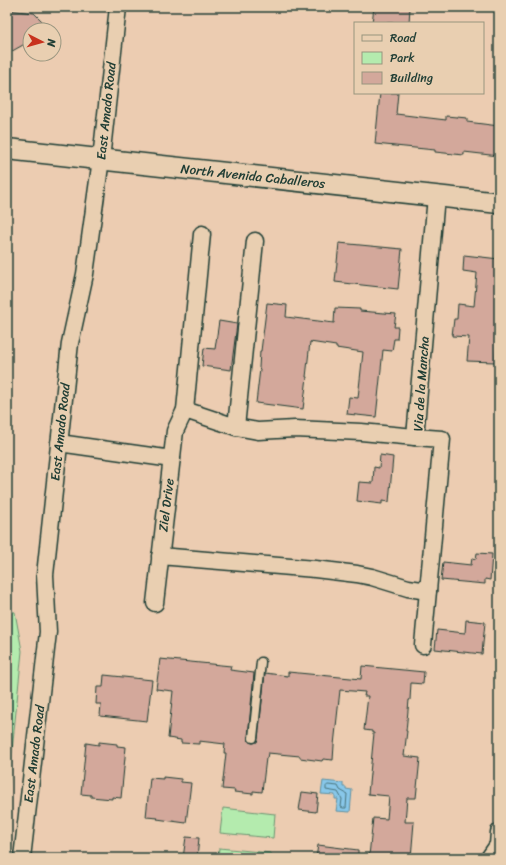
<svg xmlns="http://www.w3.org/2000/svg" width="506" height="865" viewBox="0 0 506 865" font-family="Sriracha,sans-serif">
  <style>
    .green { fill: #b4ebae; stroke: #6a9471 }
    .water { fill: #88c7e9; stroke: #5e90a1 }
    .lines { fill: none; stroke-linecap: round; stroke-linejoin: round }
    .shore { stroke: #49747c; stroke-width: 1 }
    .building { fill: #d3a89b; stroke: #1f3d34 }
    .service-casing { stroke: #1f3d34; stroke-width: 11 }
    .minor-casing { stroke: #1f3d34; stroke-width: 19 }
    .tertiary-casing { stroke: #1f3d34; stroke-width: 23 }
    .service { stroke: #e9cfb1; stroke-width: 8 }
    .minor { stroke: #e9cfb1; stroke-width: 16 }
    .tertiary { stroke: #e9cfb1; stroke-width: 20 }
    .labels { text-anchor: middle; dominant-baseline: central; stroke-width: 3.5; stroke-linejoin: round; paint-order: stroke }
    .street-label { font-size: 13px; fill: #1f3d34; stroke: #e9cfb1 }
  </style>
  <rect width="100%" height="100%" fill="#ecccb1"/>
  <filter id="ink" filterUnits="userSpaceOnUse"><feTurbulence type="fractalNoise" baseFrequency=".025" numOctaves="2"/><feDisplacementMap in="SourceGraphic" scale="8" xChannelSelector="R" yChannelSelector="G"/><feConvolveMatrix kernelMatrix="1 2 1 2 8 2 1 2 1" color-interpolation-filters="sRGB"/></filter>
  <g filter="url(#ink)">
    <g class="green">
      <path d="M7,611L15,612L22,651L7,801Z"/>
      <path d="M223,808L275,814L273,838L220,833Z"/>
      <path d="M219,848L271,853V858H218Z"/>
    </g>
    <path class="water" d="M323,781L343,783V787H346V789L352,790L350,812L336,811L338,799H335V795L321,794Z"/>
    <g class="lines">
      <path class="shore" d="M328,785L338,786L340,790L347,794L346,808H343L341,807L342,799L338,792L326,790V787Z"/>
    </g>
    <g class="building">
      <path d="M374,7H410L409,23H372Z"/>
      <path d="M7,10L34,13L43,22L42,30H30V41L7,54Z"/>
      <path d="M380,93H398L396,114L446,120V116L467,118V122L499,126V156L464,152V155L435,152V150L375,144Z"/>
      <path d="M339,243L402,249L398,289L335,282Z"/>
      <path d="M464,255L499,259V325L495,362L467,361L469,337L452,336L454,319H457L458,304L474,306L477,273L463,271Z"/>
      <path d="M267,303L287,305L286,317L334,323L335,308L360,309V311L396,314L394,327H398L397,339H394L392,351L383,350L376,417L347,414L349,397L358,398L363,352L336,348V346L310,342L306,377H307L303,409L256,403L260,369L259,368L260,351H261Z"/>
      <path d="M219,321L237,324L231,370L202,366L204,348L215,349Z"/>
      <path d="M380,455L393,457L389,502L382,501V504L357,501L359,482L373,483L374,467L379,468Z"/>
      <path d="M477,553L492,554L490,580L485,579V584L441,580L443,562L471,565L472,558L476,559Z"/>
      <path d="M466,620L485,622L482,654L435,649L437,630L465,633Z"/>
      <path d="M160,659L231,666L230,670L254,673L248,737L249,742L253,743L257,742L258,739L265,673L288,676V672L361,679L362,666L424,672L423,684L411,683L410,700H409L406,731H407L404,756L420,758L416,798H407L405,822H414L411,858H383V857L369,856L373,818L387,819L389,796L368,794L374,733H372V731L364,730L368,696H364L365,692L340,690L334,745L333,760L323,759L322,761L300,758V756L268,753L267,758H266L262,792L253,791V794L234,792L235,790L222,789L226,753H224L225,744L199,741V744L181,743V740L168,738L173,691L156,689Z"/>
      <path d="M104,675L152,680L147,721L100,716L101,704H96L97,687H103Z"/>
      <path d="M99,742L117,744V746L126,747L121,798L112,797V799L91,797V795L81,794L86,743L99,745Z"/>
      <path d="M163,777L181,779V782L191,783L186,823L157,819L158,818L146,817L150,778L163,779Z"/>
      <path d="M302,792L318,794L316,812L299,810Z"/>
      <path d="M186,837L199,838L197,858H183Z"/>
      <path d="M318,845L358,850V858H316Z"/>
    </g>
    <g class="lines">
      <defs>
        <path id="service" d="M253,738L261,662"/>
        <g id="minor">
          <path d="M202,234L185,410L236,427L258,431L295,429L361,432L415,437"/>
          <path d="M236,427L255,241"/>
          <path d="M59,443L172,459"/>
          <path d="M160,556L315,569L357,574L372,577L408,588L428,591"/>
          <path d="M155,603L175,431L185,410"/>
          <path d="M423,645L442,439L415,437L436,196"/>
          <path d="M22,858L48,632L45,575L70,343L85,274L101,159L118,7"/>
          <path d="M489,858L498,845L499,832"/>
        </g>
        <path id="tertiary" d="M7,149L499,203"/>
      </defs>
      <use href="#service" class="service-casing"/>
      <use href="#minor" class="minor-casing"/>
      <use href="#tertiary" class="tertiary-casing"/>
      <use href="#service" class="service"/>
      <use href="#minor" class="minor"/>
      <use href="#tertiary" class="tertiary"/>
    </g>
  </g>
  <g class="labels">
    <g class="street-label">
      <text transform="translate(106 111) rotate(-84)">East Amado Road</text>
      <text transform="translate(253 176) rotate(6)">North Avenida Caballeros</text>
      <text transform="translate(421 384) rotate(-86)">Via de la Mancha</text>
      <text transform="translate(60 432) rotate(-84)">East Amado Road</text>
      <text transform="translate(166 505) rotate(-83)">Ziel Drive</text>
      <text transform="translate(34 754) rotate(-83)">East Amado Road</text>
    </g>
  </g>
  <rect width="506" height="865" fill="none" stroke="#e9cfb1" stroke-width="24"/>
  <rect x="12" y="12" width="482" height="841" fill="none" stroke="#1f3d34" stroke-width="1.5" filter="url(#ink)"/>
  <rect x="354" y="22" width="130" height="72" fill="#e9cfb1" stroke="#98957f"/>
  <rect x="362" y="35" width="20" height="6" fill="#e9cfb1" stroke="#98957f"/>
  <text x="390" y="42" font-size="12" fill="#1f3d34">Road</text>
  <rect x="362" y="52" width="20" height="12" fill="#b4ebae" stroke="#98957f"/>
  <text x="390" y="62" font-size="12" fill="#1f3d34">Park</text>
  <rect x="362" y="72" width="20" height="12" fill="#d3a89b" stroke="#98957f"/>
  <text x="390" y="82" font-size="12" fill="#1f3d34">Building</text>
  <g transform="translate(42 42) rotate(96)"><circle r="19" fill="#e9cfb1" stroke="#98957f"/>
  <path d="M0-3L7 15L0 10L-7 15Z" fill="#c8321e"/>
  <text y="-6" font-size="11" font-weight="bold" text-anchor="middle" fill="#1f3d34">N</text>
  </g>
</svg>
